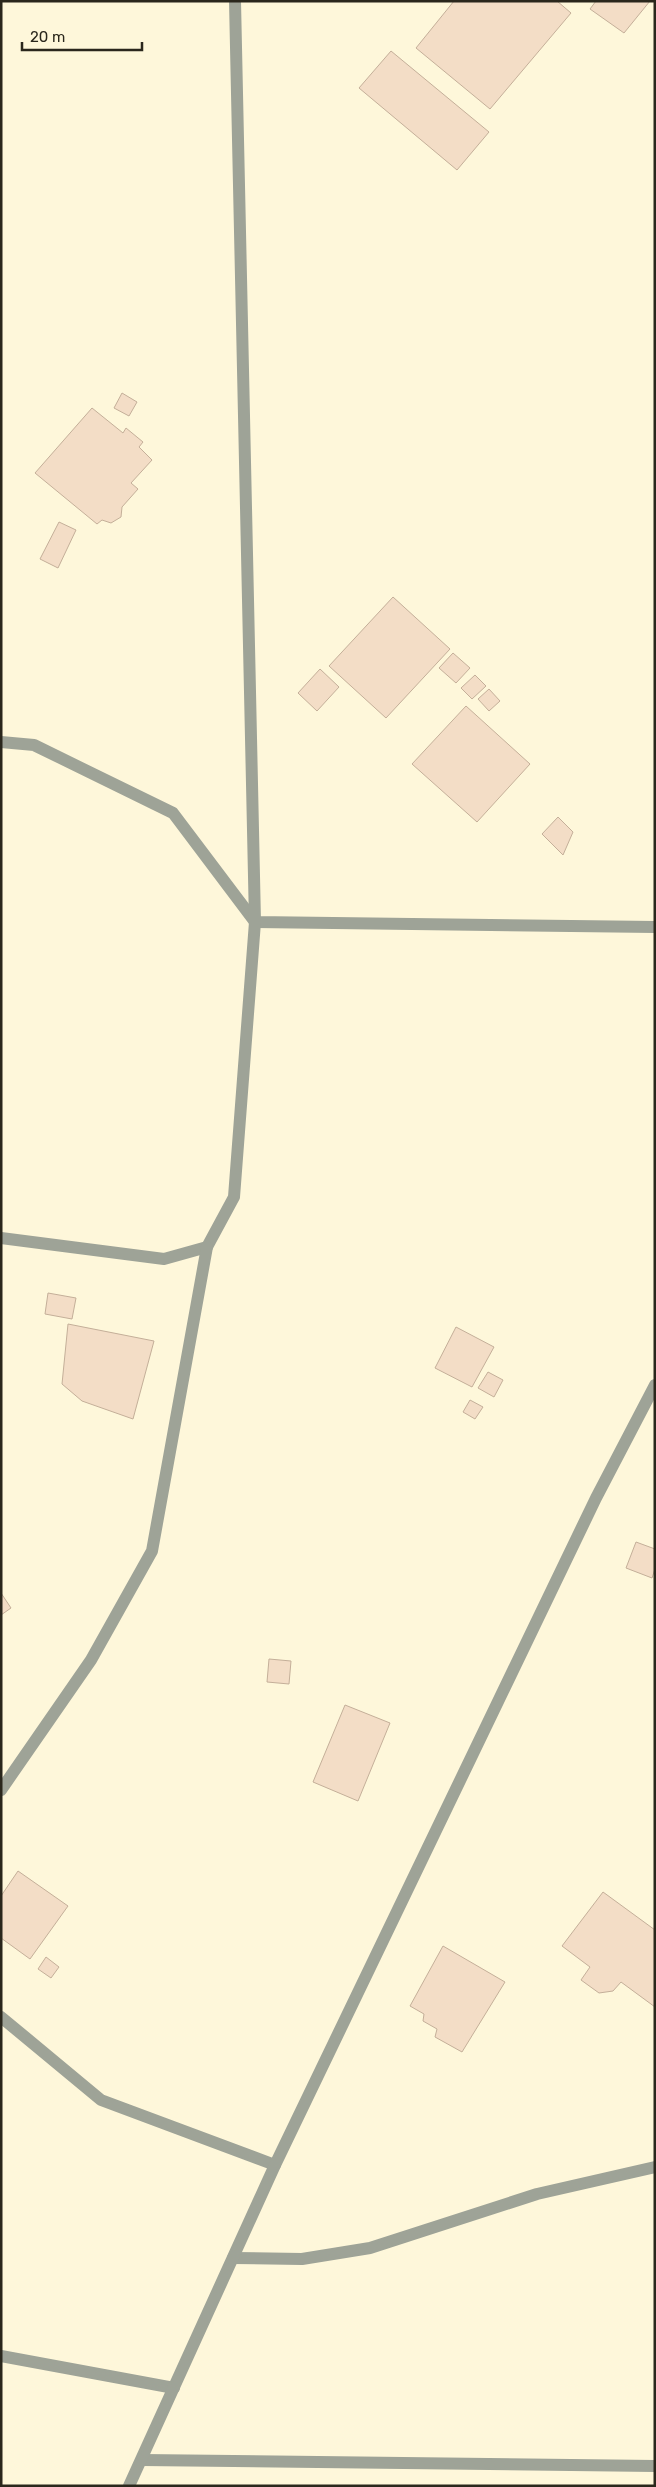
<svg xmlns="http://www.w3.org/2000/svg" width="656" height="2487" viewBox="0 0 656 2487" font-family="Rubik,sans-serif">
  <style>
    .building { fill: #f3ddc6; stroke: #c4af99 }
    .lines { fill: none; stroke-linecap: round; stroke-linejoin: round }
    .minor { stroke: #9ea397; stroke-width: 12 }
    .tertiary { stroke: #9ea397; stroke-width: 12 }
  </style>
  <rect width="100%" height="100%" fill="#fef7da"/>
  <g class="building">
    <path d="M454,1H557L571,13L490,109L416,48Z"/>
    <path d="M596,1H650L624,33L590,9Z"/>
    <path d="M391,51L489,132L457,170L359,88Z"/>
    <path d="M122,393L137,402L129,416L114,408Z"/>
    <path d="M92,408L123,433L126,428L143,442L139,447L152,460L131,483L138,489L122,507L121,517L111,523L102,520L97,524L35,473Z"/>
    <path d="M59,522L76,530L58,568L40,559Z"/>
    <path d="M393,597L450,649L386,718L329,666Z"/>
    <path d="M453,653L470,668L456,683L439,668Z"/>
    <path d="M320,669L339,687L317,711L298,693Z"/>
    <path d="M475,675L486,686L472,699L461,688Z"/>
    <path d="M489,689L500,701L489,711L478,699Z"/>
    <path d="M466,706L530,764L477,822L412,764Z"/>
    <path d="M558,817L573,832L563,855L542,834Z"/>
    <path d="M48,1293L76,1298L72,1319L45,1314Z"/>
    <path d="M68,1324L154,1341L133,1419L82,1401L62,1384Z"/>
    <path d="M456,1327L494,1347L472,1387L435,1368Z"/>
    <path d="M488,1372L503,1380L494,1397L478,1388Z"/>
    <path d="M470,1400L483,1407L475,1419L463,1412Z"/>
    <path d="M636,1542L655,1549V1569L652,1578L626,1568Z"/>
    <path d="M1,1593L11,1608L1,1615Z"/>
    <path d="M269,1659L291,1661L289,1684L267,1682Z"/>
    <path d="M345,1705L390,1723L358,1801L313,1782Z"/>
    <path d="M18,1871L68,1906L30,1959L1,1938V1896Z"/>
    <path d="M603,1892L655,1930V2007L621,1982L613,1991L599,1993L581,1980L590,1967L562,1946Z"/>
    <path d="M443,1946L505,1982L462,2052L435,2037L437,2029L423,2021L424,2014L410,2006Z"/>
    <path d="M46,1957L59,1967L51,1978L38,1969Z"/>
  </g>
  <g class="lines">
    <g class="minor">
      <path d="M1,742L34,745L173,813L255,922L655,927"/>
      <path d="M1,1238L164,1259L207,1247L234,1197L255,922L235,1"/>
      <path d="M1,1790L91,1660L152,1551L207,1247"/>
      <path d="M1,2017L101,2100L275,2165"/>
      <path d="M233,2258L302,2259L370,2248L537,2194L655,2167"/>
      <path d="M1,2356L174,2388"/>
      <path d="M142,2460L655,2466"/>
    </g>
    <path class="tertiary" d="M129,2486L275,2165L596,1498L655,1385"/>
  </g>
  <rect width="656" height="2487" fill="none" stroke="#2a271c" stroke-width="5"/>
  <path d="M22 42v8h120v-8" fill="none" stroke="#2a271c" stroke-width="2.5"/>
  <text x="30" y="42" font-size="15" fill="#2a271c" stroke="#fef7da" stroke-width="4" paint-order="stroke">20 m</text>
</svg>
